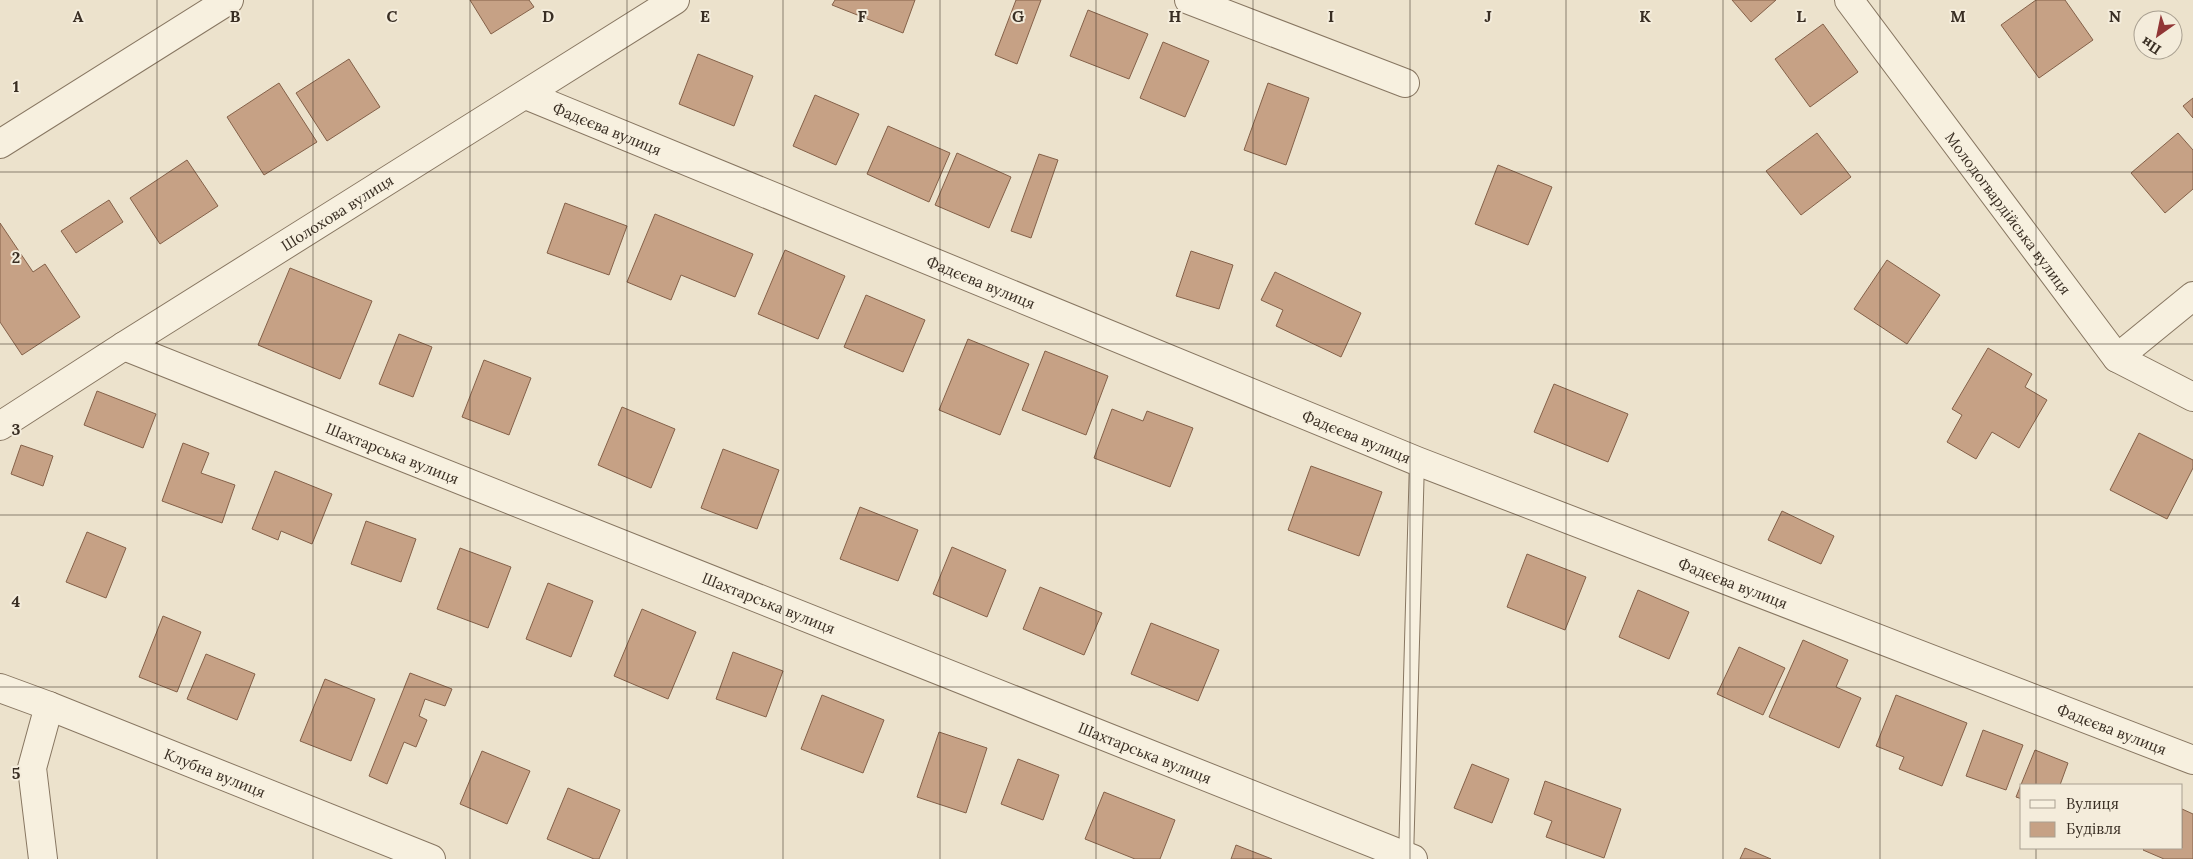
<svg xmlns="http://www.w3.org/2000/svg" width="2193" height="859" viewBox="0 0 2193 859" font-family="Lora,serif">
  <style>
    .building { fill: #c6a185; stroke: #846149 }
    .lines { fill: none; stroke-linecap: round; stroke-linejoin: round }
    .service-casing { stroke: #877661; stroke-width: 16 }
    .minor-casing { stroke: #877661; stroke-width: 30 }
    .tertiary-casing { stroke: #877661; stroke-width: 30 }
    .service { stroke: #f7f0df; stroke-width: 14 }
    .minor { stroke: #f7f0df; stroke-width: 28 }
    .tertiary { stroke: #f7f0df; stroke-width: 28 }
    .grid { fill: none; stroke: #392e23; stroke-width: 1; stroke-opacity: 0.55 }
    .labels { text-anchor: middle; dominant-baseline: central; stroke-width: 4; stroke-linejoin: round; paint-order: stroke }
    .street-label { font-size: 15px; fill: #392e23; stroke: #f4ecdb }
    .grid-label { font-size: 16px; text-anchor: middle; font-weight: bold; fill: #392e23; stroke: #f4ecdb; stroke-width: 4; stroke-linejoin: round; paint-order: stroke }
  </style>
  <rect width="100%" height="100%" fill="#ece2cc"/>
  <g class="building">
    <path d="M470,0H529L534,7L491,34Z"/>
    <path d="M835,0H915L903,33L832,5Z"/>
    <path d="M1016,0H1041L1017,64L995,55Z"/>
    <path d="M1732,0H1776L1751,22Z"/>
    <path d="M2036,0H2065L2093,40L2039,78L2001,25Z"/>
    <path d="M1088,10L1148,34L1129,79L1070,56Z"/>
    <path d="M1823,24L1858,72L1810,107L1775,59Z"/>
    <path d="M1163,42L1209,61L1185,117L1140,98Z"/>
    <path d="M698,54L753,76L734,126L679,104Z"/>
    <path d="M349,59L380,107L327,141L296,93Z"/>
    <path d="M279,83L317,142L264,175L227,117Z"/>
    <path d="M1268,83L1309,98L1286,165L1244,150Z"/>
    <path d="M815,95L859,114L836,165L793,146Z"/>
    <path d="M2193,98V118L2183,106Z"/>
    <path d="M888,126L950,153L929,202L867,174Z"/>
    <path d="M1817,133L1851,177L1801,215L1766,171Z"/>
    <path d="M2178,133L2193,150V189L2165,213L2131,173Z"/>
    <path d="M957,153L1011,177L989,228L935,205Z"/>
    <path d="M1039,154L1058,160L1031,238L1011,231Z"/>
    <path d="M187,160L218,206L160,244L130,198Z"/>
    <path d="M1498,165L1552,187L1528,245L1475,224Z"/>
    <path d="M109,200L123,222L76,253L61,231Z"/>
    <path d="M565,203L627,226L609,275L547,253Z"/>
    <path d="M655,214L753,254L735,297L681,275L671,300L627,282Z"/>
    <path d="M0,223L33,272L45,264L80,317L22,355L0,322Z"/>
    <path d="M785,250L845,276L818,339L758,314Z"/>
    <path d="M1191,251L1233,265L1219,309L1176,296Z"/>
    <path d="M1887,260L1940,295L1907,344L1854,309Z"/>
    <path d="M290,268L372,301L340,379L258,345Z"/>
    <path d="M1275,272L1361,313L1341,357L1276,326L1283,310L1261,300Z"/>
    <path d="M866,295L925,320L903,372L844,347Z"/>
    <path d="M399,334L432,347L413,397L379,384Z"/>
    <path d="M968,339L1029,364L1000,435L939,410Z"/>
    <path d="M1988,348L2032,374L2025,387L2047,400L2019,448L1992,432L1976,459L1947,442L1962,415L1952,409Z"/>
    <path d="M1045,351L1108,376L1086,435L1022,410Z"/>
    <path d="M484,360L531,378L509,435L462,417Z"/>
    <path d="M1554,384L1628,414L1608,462L1534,432Z"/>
    <path d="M97,391L156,414L143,448L84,425Z"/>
    <path d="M622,407L675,429L651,488L598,465Z"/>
    <path d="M1112,409L1143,421L1147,411L1193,428L1170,487L1094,458Z"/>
    <path d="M2139,433L2193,460V468L2167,519L2110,490Z"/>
    <path d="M183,443L209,453L201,473L235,485L222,523L162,501Z"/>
    <path d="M21,445L53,456L43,486L11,474Z"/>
    <path d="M723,449L779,470L757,529L701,508Z"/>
    <path d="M1311,466L1382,492L1359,556L1288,530Z"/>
    <path d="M275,471L332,494L312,544L281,531L278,540L252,529Z"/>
    <path d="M860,507L918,530L898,581L840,559Z"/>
    <path d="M1782,511L1834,536L1821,564L1768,540Z"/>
    <path d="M366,521L416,539L401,582L351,564Z"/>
    <path d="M87,532L126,548L106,598L66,582Z"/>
    <path d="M952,547L1006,570L987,617L933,594Z"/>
    <path d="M460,548L511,567L488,628L437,609Z"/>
    <path d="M1527,554L1586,577L1565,630L1507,607Z"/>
    <path d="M548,583L593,601L571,657L526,639Z"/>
    <path d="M1040,587L1102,613L1084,655L1023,629Z"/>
    <path d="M1638,590L1689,612L1669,659L1619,637Z"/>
    <path d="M642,609L696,632L668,699L614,676Z"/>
    <path d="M163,616L201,632L177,692L139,677Z"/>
    <path d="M1151,623L1219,650L1198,701L1131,674Z"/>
    <path d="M1803,640L1848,660L1836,687L1861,698L1839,748L1769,717Z"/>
    <path d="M1739,647L1785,668L1763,715L1717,694Z"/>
    <path d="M733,652L783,671L766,717L716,699Z"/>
    <path d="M206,654L255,674L237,720L187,699Z"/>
    <path d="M410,673L452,689L445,706L425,699L419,716L427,720L416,747L404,742L387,784L369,776Z"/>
    <path d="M325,679L375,699L351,761L300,741Z"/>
    <path d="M822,695L884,720L863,773L801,749Z"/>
    <path d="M1896,695L1967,723L1942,786L1899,769L1904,757L1876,746Z"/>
    <path d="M1983,730L2023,745L2006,790L1966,776Z"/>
    <path d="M939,732L987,748L966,813L917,797Z"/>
    <path d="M2035,750L2068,763L2060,785H2022V799L2016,797Z"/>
    <path d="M482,751L530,771L507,824L460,804Z"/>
    <path d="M1018,759L1059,775L1043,820L1001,804Z"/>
    <path d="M1472,764L1509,779L1492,823L1454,808Z"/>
    <path d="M1545,781L1621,809L1604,858L1546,837L1552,821L1534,814Z"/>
    <path d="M568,788L620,810L599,859H594L547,839Z"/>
    <path d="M1104,792L1175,820L1160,859H1135L1085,839Z"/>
    <path d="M2182,809L2193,814V859H2164L2143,850L2145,848H2182Z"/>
    <path d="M1236,845L1272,859H1231Z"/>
    <path d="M1745,848L1771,859H1740Z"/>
  </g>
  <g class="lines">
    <defs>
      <path id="service" d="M1406,859L1417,461"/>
      <g id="minor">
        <path d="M1189,0L1405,83"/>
        <path id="s1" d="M1849,0L2117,358L2193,397"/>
        <path id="s2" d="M526,95L1417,461L2193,760"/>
        <path id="s3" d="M124,346L1413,859"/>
        <path d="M2117,358L2193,296"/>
        <path id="s4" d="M0,426L124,346L675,0"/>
        <path id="s5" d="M0,688L49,706L431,859"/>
        <path d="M43,859L32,768L49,706"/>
      </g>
      <path id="tertiary" d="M0,144L229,0"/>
    </defs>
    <use href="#service" class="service-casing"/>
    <use href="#minor" class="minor-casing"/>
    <use href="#tertiary" class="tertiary-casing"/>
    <use href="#service" class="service"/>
    <use href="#minor" class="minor"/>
    <use href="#tertiary" class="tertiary"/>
  </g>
  <path class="grid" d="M157,0V859M313,0V859M470,0V859M627,0V859M783,0V859M940,0V859M1096,0V859M1253,0V859M1410,0V859M1566,0V859M1723,0V859M1880,0V859M2036,0V785M0,172H2193M0,344H2193M0,515H2193M0,687H2193M2036,848V859"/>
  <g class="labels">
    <g class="street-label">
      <text stroke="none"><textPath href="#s2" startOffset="88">Фадєєва вулиця</textPath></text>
      <text stroke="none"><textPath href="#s4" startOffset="399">Шолохова вулиця</textPath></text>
      <text stroke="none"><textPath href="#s1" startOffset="266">Молодогвардійська вулиця</textPath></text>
      <text stroke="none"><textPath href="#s2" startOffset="492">Фадєєва вулиця</textPath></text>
      <text stroke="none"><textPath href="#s2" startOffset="898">Фадєєва вулиця</textPath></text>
      <text stroke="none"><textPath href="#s3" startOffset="289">Шахтарська вулиця</textPath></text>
      <text stroke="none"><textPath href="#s2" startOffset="1302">Фадєєва вулиця</textPath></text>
      <text stroke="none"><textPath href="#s3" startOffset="694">Шахтарська вулиця</textPath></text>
      <text stroke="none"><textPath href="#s2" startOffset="1708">Фадєєва вулиця</textPath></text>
      <text stroke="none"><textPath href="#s3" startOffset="1099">Шахтарська вулиця</textPath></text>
      <text stroke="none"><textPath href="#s5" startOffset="231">Клубна вулиця</textPath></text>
    </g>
  </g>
  <g class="grid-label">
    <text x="78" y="22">A</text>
    <text x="235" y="22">B</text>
    <text x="392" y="22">C</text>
    <text x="548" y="22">D</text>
    <text x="705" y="22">E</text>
    <text x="862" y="22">F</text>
    <text x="1018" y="22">G</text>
    <text x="1175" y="22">H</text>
    <text x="1331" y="22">I</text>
    <text x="1488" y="22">J</text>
    <text x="1645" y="22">K</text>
    <text x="1801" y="22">L</text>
    <text x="1958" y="22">M</text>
    <text x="2115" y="22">N</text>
    <text x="16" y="92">1</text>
    <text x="16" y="263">2</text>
    <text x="16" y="435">3</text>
    <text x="16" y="607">4</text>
    <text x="16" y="779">5</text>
  </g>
  <rect x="2020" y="784" width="162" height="65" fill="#f4ecdb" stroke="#a9a091"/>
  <rect x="2030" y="800" width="25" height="8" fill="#f7f0df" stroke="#a9a091"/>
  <text x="2066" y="809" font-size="15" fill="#392e23">Вулиця</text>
  <rect x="2030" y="822" width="25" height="15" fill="#c6a185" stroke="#a9a091"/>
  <text x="2066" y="834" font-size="15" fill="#392e23">Будівля</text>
  <g transform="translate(2158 35) rotate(213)"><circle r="24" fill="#f4ecdb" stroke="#a9a091"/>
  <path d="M0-4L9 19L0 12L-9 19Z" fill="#913636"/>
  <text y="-8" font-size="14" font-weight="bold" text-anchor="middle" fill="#392e23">Пн</text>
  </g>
</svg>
